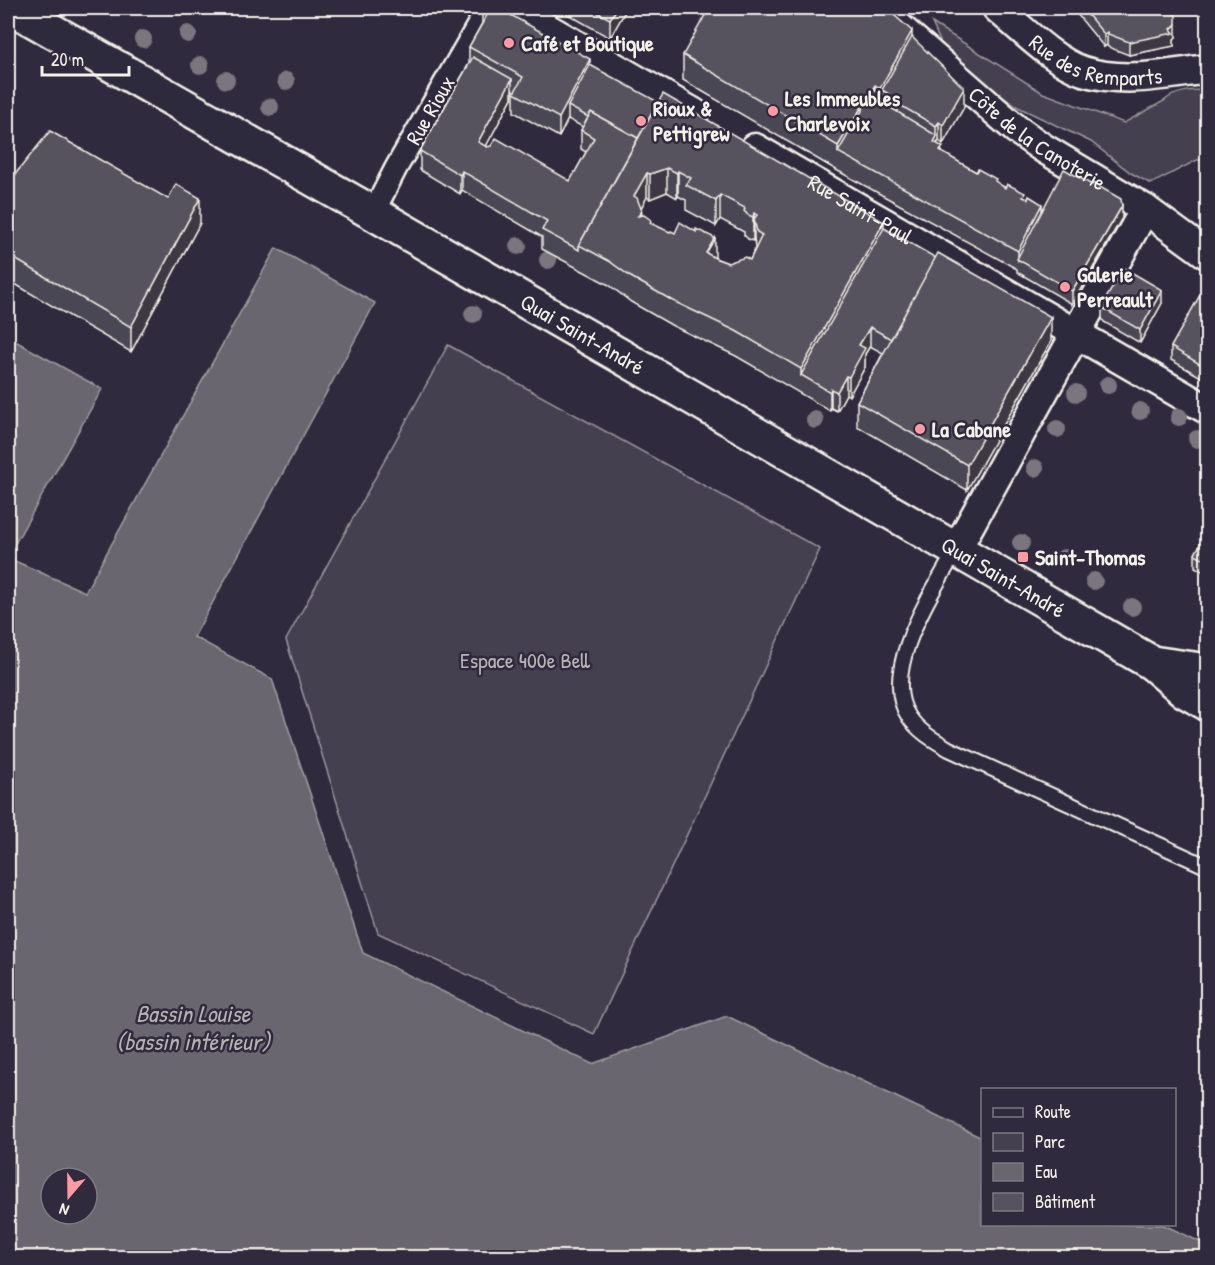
<svg xmlns="http://www.w3.org/2000/svg" width="1215" height="1265" viewBox="0 0 1215 1265" font-family="'Patrick Hand',sans-serif">
  <style>
    .green { fill: #454050; stroke: #9c989c; stroke-width: 1.5 }
    .water { fill: #6a6670; stroke: #a19ea0; stroke-width: 1.5; fill-rule: evenodd }
    .lines { fill: none; stroke-linecap: round; stroke-linejoin: round }
    .service-casing { stroke: #f4f1e8; stroke-width: 18 }
    .pedestrian-casing { stroke: #f4f1e8; stroke-width: 26 }
    .minor-casing { stroke: #f4f1e8; stroke-width: 33 }
    .primary-casing { stroke: #f4f1e8; stroke-width: 38 }
    .service { stroke: #2f2a3d; stroke-width: 14 }
    .pedestrian { stroke: #2f2a3d; stroke-width: 21 }
    .minor { stroke: #2f2a3d; stroke-width: 28 }
    .primary { stroke: #2f2a3d; stroke-width: 33 }
    .tree { fill: #7a757e }
    .wall { fill: #4a4752; stroke: #f4f1e8; stroke-width: 1.5; fill-rule: evenodd }
    .shaded-wall { fill: #3c3942; stroke: #f4f1e8; stroke-width: 1.5 }
    .building { fill: #56525f; stroke: #f4f1e8; stroke-width: 1.5; fill-rule: evenodd }
    .poi-dot { fill: #ff9aa2; stroke: #2f2a3d; stroke-width: 2 }
    .labels { text-anchor: middle; dominant-baseline: central; stroke-width: 5; stroke-linejoin: round; paint-order: stroke }
    .poi-label { font-size: 22px; font-weight: bold; fill: #f4f1e8; stroke: #2f2a3d; text-anchor: start }
    .street-label { font-size: 22px; fill: #f4f1e8; stroke: #2f2a3d }
    .park-label { font-size: 22px; fill: #b7b3b3; stroke: #2f2a3d }
    .water-label { font-size: 24px; font-style: italic; fill: #b6b2b2; stroke: #2f2a3d }
  </style>
  <rect width="100%" height="100%" fill="#2f2a3d"/>
  <filter id="ink" filterUnits="userSpaceOnUse"><feTurbulence type="fractalNoise" baseFrequency=".0167" numOctaves="2"/><feDisplacementMap in="SourceGraphic" scale="12" xChannelSelector="R" yChannelSelector="G"/><feConvolveMatrix kernelMatrix="1 2 1 2 8 2 1 2 1" color-interpolation-filters="sRGB"/></filter>
  <g filter="url(#ink)">
    <g class="green">
      <path d="M932,23L1043,93L1124,123L1164,101C1173,92 1195,88 1207,92V160H1197L1151,184L1131,173L1091,142L1018,107L949,61Z"/>
      <path d="M448,345L820,549L594,1034L378,933L286,640Z"/>
    </g>
    <g class="water">
      <path d="M276,248L375,303L194,637L272,679L363,953L592,1064L727,1016L982,1138V1224L1164,1225L1207,1245V1257H8V558L85,592ZM51,1178H87V1214H51Z"/>
      <path d="M8,337L102,389L8,556Z"/>
    </g>
    <g class="lines">
      <defs>
        <path id="service" d="M956,550C934,590 878,672 909,717C919,732 934,740 949,749L1208,867"/>
        <path id="pedestrian" d="M373,213L396,168L488,8"/>
        <g id="minor">
          <path d="M512,8L694,113"/>
          <path id="s1" d="M877,8L1016,129L1043,148L1145,209L1208,255"/>
          <path id="s2" d="M997,8C1021,28 1053,61 1083,71C1124,84 1166,74 1208,69"/>
          <path id="s3" d="M755,148L1208,410"/>
          <path d="M956,550L1145,209"/>
        </g>
        <g id="primary">
          <path id="s4" d="M12,8L373,213L1152,663L1185,691L1208,704"/>
          <path d="M1152,663L1208,671"/>
        </g>
      </defs>
      <use href="#service" class="service-casing"/>
      <use href="#pedestrian" class="pedestrian-casing"/>
      <use href="#minor" class="minor-casing"/>
      <use href="#primary" class="primary-casing"/>
      <use href="#service" class="service"/>
      <use href="#pedestrian" class="pedestrian"/>
      <use href="#minor" class="minor"/>
      <use href="#primary" class="primary"/>
    </g>
    <g class="tree">
      <circle cx="188" cy="34" r="9"/>
      <circle cx="143" cy="39" r="9"/>
      <circle cx="200" cy="65" r="9"/>
      <circle cx="226" cy="80" r="9"/>
      <circle cx="286" cy="81" r="9"/>
      <circle cx="270" cy="107" r="9"/>
      <circle cx="518" cy="246" r="9"/>
      <circle cx="548" cy="260" r="9"/>
      <circle cx="473" cy="314" r="9"/>
      <circle cx="1108" cy="385" r="9"/>
      <circle cx="1076" cy="393" r="9"/>
      <circle cx="1140" cy="411" r="9"/>
      <circle cx="1179" cy="417" r="9"/>
      <circle cx="815" cy="420" r="9"/>
      <circle cx="1057" cy="429" r="9"/>
      <circle cx="1197" cy="439" r="9"/>
      <circle cx="1035" cy="468" r="9"/>
      <circle cx="1021" cy="543" r="9"/>
      <circle cx="1064" cy="558" r="9"/>
      <circle cx="1094" cy="581" r="9"/>
      <circle cx="1132" cy="607" r="9"/>
    </g>
    <g class="wall">
      <path d="M557,8H627L610,38Z"/>
      <path d="M1072,8H1179L1173,12L1176,37L1174,39V46L1129,55L1108,47L1107,45L1104,47Z"/>
      <path d="M1189,8H1208V14L1189,9Z"/>
      <path d="M482,12L884,228L1051,341L967,490L857,426V402L883,353L870,346L865,354V367L849,396L846,394L837,411L831,408L830,411L736,356L673,326L631,302L609,285L542,249V237L462,190L460,194L420,170V151L469,64V47L482,23ZM512,90L515,91L514,93V112L559,137L568,119L583,127L581,130V149L586,152L570,181L486,146L512,98ZM667,192L677,198L678,196L686,200V210L716,226L720,219L744,232V235L748,239L753,241L754,238L755,248L750,260L728,263L715,258L651,223L642,215L641,208L647,197L650,199Z"/>
      <path d="M912,37L964,107L943,144L939,141L937,143L943,153L976,172L1025,198L1042,210L1122,218L1072,304L1017,272V269L838,171L683,80V55Z"/>
      <path d="M8,188L168,199L200,223L131,352L8,280Z"/>
      <path d="M1208,281V381L1171,360V347Z"/>
      <path d="M1162,303L1140,343L1104,322L1102,318V305Z"/>
      <path d="M1208,530V574L1195,567V554Z"/>
    </g>
    <g class="shaded-wall">
      <path d="M617,8H627L610,38V19Z"/>
      <path d="M1168,8H1179L1168,17Z"/>
      <path d="M1176,24V37L1174,39V46L1129,55V42L1171,29Z"/>
      <path d="M912,31V56L889,94L882,90V109L880,112V88Z"/>
      <path d="M1107,32V45L1104,47V34Z"/>
      <path d="M590,59V78L568,106V119L559,137V118Z"/>
      <path d="M512,79V98L478,161V142Z"/>
      <path d="M875,85V109L838,152V146Z"/>
      <path d="M964,88V107L943,144V125Z"/>
      <path d="M898,104V123L895,128V109Z"/>
      <path d="M939,122V141L937,143V155L934,142L936,138V126Z"/>
      <path d="M667,168V192L650,199V174Z"/>
      <path d="M462,171V190L460,194V175Z"/>
      <path d="M678,171V196L677,198V173Z"/>
      <path d="M647,173V197L634,221V196Z"/>
      <path d="M720,195V219L716,226V201Z"/>
      <path d="M200,198V223L131,352V327Z"/>
      <path d="M1042,204V223L1018,260V251Z"/>
      <path d="M1122,206V218L1072,304V291Z"/>
      <path d="M754,213V238L753,241V217Z"/>
      <path d="M884,222V247L801,375V369Z"/>
      <path d="M715,238V262L706,253Z"/>
      <path d="M1162,290V303L1140,343V330Z"/>
      <path d="M1051,317V341L967,490V465Z"/>
      <path d="M870,327V346L865,354V367L849,396V377L859,345Z"/>
      <path d="M846,376V394L837,411V392Z"/>
      <path d="M831,389V408L830,411V392Z"/>
    </g>
    <g class="building">
      <path d="M484,8H498L590,59L559,118L514,93L523,77L469,47L487,15L482,12Z"/>
      <path d="M589,8H617L610,19Z"/>
      <path d="M709,8H886L912,31L880,88L875,85L838,146L683,55Z"/>
      <path d="M1082,8H1170L1176,16V24L1171,29L1174,33L1129,42L1108,34L1107,32L1104,34Z"/>
      <path d="M912,37L964,88L943,125L939,122L936,126L898,104L895,109L893,107L891,108L937,136L934,142L943,147L940,151L976,172L978,169L996,179L995,181L1005,188L1007,184L1025,193L1023,197L1028,199L1029,196L1042,204L1018,251L838,152L874,90L888,98L889,94L882,90Z"/>
      <path d="M473,57L512,79L478,142L487,147L491,146L496,138L570,181L594,138L581,130L591,112L638,138L579,245V250L542,230L547,221L462,171L460,175L420,151Z"/>
      <path d="M590,65L658,102L638,138L591,112L588,117L568,106Z"/>
      <path d="M663,94L884,222L801,369L736,331L673,301L631,277L609,261L579,245ZM667,168L677,173L678,171L691,178L686,185L716,201L720,195L745,208L744,211L748,215L753,217L754,213L757,215L754,219L757,232L762,235L750,260L745,257L728,263L717,259L706,253L715,238L696,229V232L680,222L675,233L671,231L670,232L650,223L651,220L644,215L638,216L642,211L637,198L634,196L647,173L650,174Z"/>
      <path d="M50,131L168,199L176,184L200,198L131,327L8,255V188L17,172Z"/>
      <path d="M1064,169L1092,185L1093,183L1121,199L1122,206L1072,291L1017,259Z"/>
      <path d="M884,228L936,258L891,339L870,327L859,345L865,348L849,377L846,376L837,392L831,389L830,392L801,375Z"/>
      <path d="M938,253L1051,317L967,465L857,402Z"/>
      <path d="M1124,268L1162,290L1140,330L1104,309L1102,305Z"/>
      <path d="M1208,281V369L1171,347Z"/>
      <path d="M1208,530V561L1195,554Z"/>
    </g>
  </g>
  <g class="poi-dot">
    <circle cx="509" cy="43" r="6"/>
    <circle cx="773" cy="111" r="6"/>
    <circle cx="641" cy="121" r="6"/>
    <circle cx="1065" cy="287" r="6"/>
    <circle cx="920" cy="429" r="6"/>
    <rect x="1017" y="551" width="12" height="12" rx="3"/>
  </g>
  <g class="labels">
    <g class="poi-label">
      <text x="521" y="43">Café et Boutique</text>
      <text x="785" y="98">Les Immeubles<tspan x="785" dy="25">Charlevoix</tspan></text>
      <text x="653" y="108">Rioux &amp;<tspan x="653" dy="25">Pettigrew</tspan></text>
      <text x="1077" y="274">Galerie<tspan x="1077" dy="25">Perreault</tspan></text>
      <text x="932" y="429">La Cabane</text>
      <text x="1035" y="557">Saint-Thomas</text>
    </g>
    <g class="street-label">
      <text stroke="none"><textPath href="#s2" startOffset="117">Rue des Remparts</textPath></text>
      <text transform="translate(430 110) rotate(-60)">Rue Rioux</text>
      <text stroke="none"><textPath href="#s1" startOffset="207">Côte de la Canoterie</textPath></text>
      <text stroke="none"><textPath href="#s3" startOffset="122">Rue Saint-Paul</textPath></text>
      <text stroke="none"><textPath href="#s4" startOffset="657">Quai Saint-André</textPath></text>
      <text stroke="none"><textPath href="#s4" startOffset="1143">Quai Saint-André</textPath></text>
    </g>
    <g class="park-label">
      <text x="525" y="660">Espace 400e Bell</text>
    </g>
    <g class="water-label">
      <text x="193" y="1013">Bassin Louise<tspan x="193" dy="28">(bassin intérieur)</tspan></text>
    </g>
  </g>
  <rect width="1215" height="1265" fill="none" stroke="#2f2a3d" stroke-width="30"/>
  <rect x="15" y="15" width="1185" height="1235" fill="none" stroke="#f4f1e8" stroke-width="2" filter="url(#ink)"/>
  <rect x="981" y="1088" width="195" height="138" fill="#2f2a3d" stroke="#7e7a81" stroke-width="1.5"/>
  <rect x="993" y="1108" width="30" height="9" fill="#2f2a3d" stroke="#7e7a81" stroke-width="1.5"/>
  <text x="1035" y="1118" font-size="18" fill="#f4f1e8">Route</text>
  <rect x="993" y="1133" width="30" height="18" fill="#454050" stroke="#7e7a81" stroke-width="1.5"/>
  <text x="1035" y="1148" font-size="18" fill="#f4f1e8">Parc</text>
  <rect x="993" y="1163" width="30" height="18" fill="#6a6670" stroke="#7e7a81" stroke-width="1.5"/>
  <text x="1035" y="1178" font-size="18" fill="#f4f1e8">Eau</text>
  <rect x="993" y="1193" width="30" height="18" fill="#56525f" stroke="#7e7a81" stroke-width="1.5"/>
  <text x="1035" y="1208" font-size="18" fill="#f4f1e8">Bâtiment</text>
  <g transform="translate(69 1196) rotate(200)"><circle r="28" fill="#2f2a3d" stroke="#7e7a81" stroke-width="1.5"/>
  <path d="M0-4.5L10 22L0 15L-10 22Z" fill="#ff9aa2"/>
  <text y="-9" font-size="16" font-weight="bold" text-anchor="middle" fill="#f4f1e8">N</text>
  </g>
  <path d="M42 66v9h87v-9" fill="none" stroke="#f4f1e8" stroke-width="3"/>
  <text x="51" y="66" font-size="18" fill="#f4f1e8" stroke="#2f2a3d" stroke-width="4.5" paint-order="stroke">20 m</text>
</svg>
